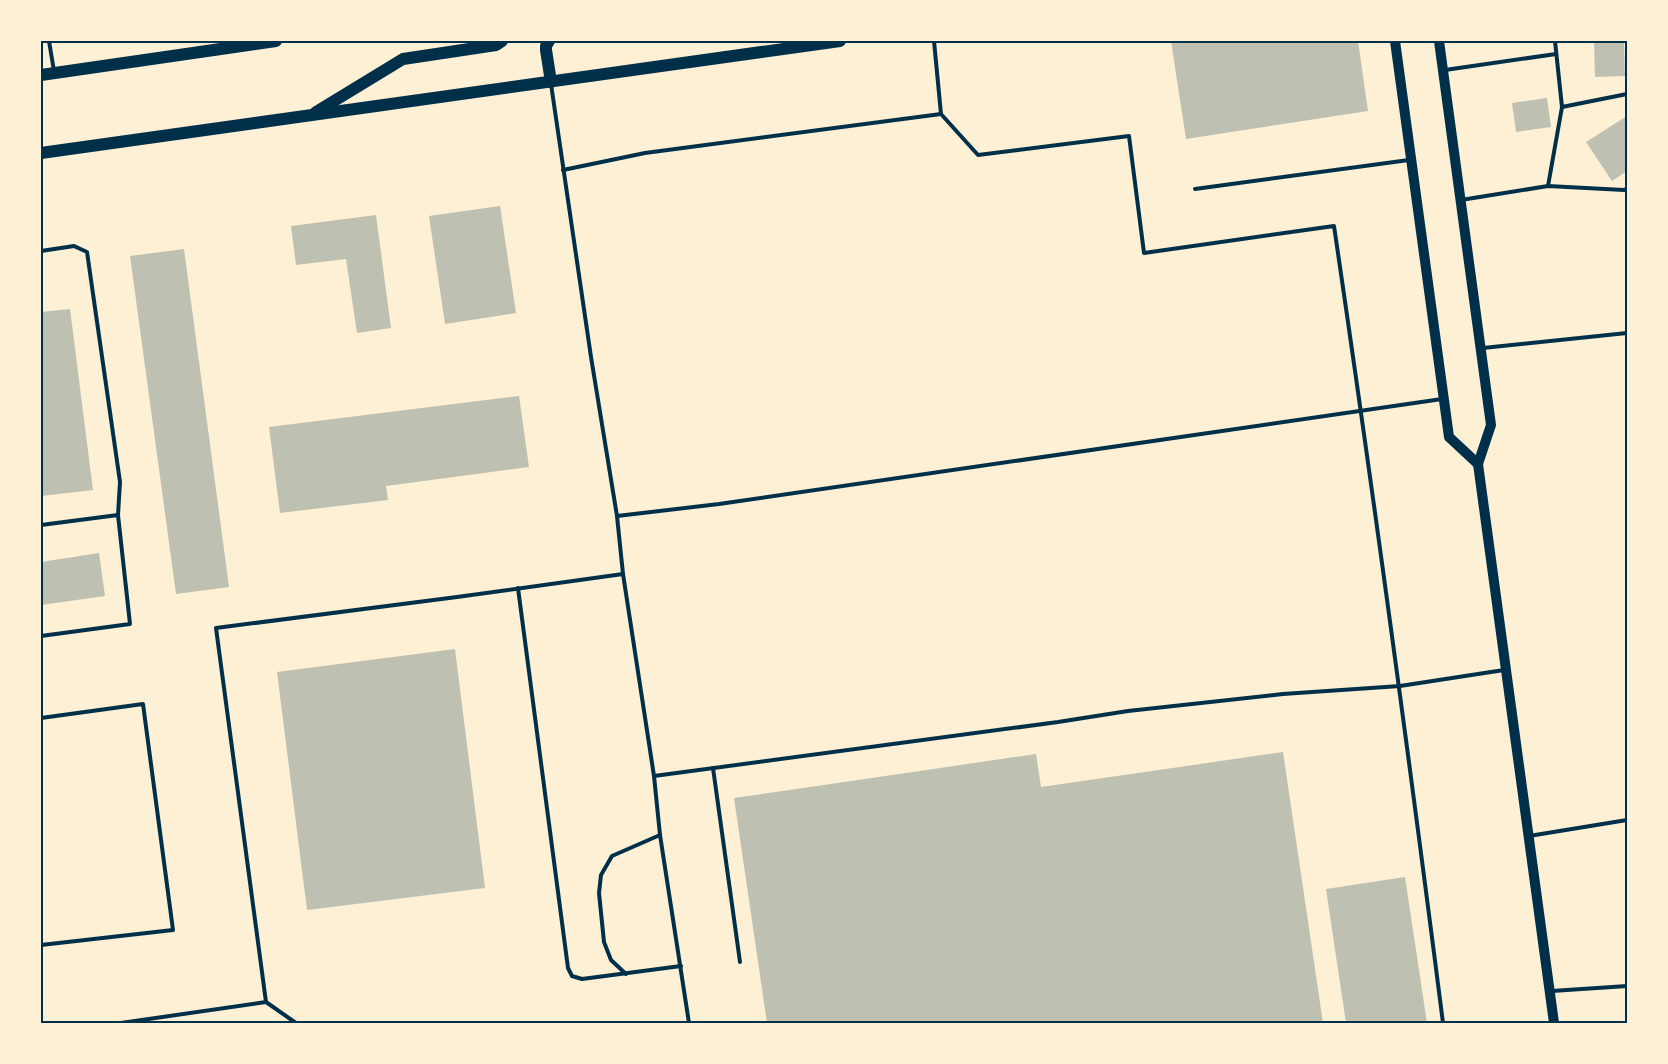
<svg xmlns="http://www.w3.org/2000/svg" width="1668" height="1064" viewBox="0 0 1668 1064" font-family="Ubuntu,sans-serif">
  <style>
    .building { fill: #bec0b2 }
    .lines { fill: none; stroke-linecap: round; stroke-linejoin: round }
    .service { stroke: #003049; stroke-width: 4 }
    .secondary { stroke: #003049; stroke-width: 10 }
    .primary { stroke: #003049; stroke-width: 12 }
    .neatline { fill: none; stroke: #003049; stroke-width: 2 }
  </style>
  <rect width="100%" height="100%" fill="#fdf0d5"/>
  <g class="building">
    <path d="M1171,41H1358L1368,111L1186,139Z"/>
    <path d="M1594,41H1624L1625,76L1595,77Z"/>
    <path d="M1547,98L1551,127L1516,132L1512,103Z"/>
    <path d="M1627,116V171L1612,181L1586,142Z"/>
    <path d="M500,206L516,313L445,324L429,216Z"/>
    <path d="M376,215L391,328L357,333L346,259L296,265L291,226Z"/>
    <path d="M184,249L229,587L176,594L130,256Z"/>
    <path d="M70,309L93,490L41,496V312Z"/>
    <path d="M519,396L529,467L386,486L388,500L280,513L269,427Z"/>
    <path d="M99,553L105,596L41,605V562Z"/>
    <path d="M455,649L485,888L307,910L277,672Z"/>
    <path d="M1283,752L1323,1023H767L734,798L1036,754L1041,787Z"/>
    <path d="M1405,877L1427,1023H1346L1326,889Z"/>
  </g>
  <g class="lines">
    <g class="service">
      <path d="M49,41L54,71"/>
      <path d="M934,41L941,114L978,155L1129,136L1144,253L1334,226C1373,491 1409,757 1443,1023"/>
      <path d="M1555,41L1562,107L1627,94"/>
      <path d="M1445,70L1556,54"/>
      <path d="M551,84L591,357L617,516L623,574L654,776L660,835L689,1023"/>
      <path d="M563,170L645,153L941,114"/>
      <path d="M1548,186L1562,107"/>
      <path d="M1195,189L1409,160"/>
      <path d="M1461,200L1548,186L1624,190L1627,189"/>
      <path d="M41,251L74,246L87,252L120,482L118,515"/>
      <path d="M1483,348L1627,333"/>
      <path d="M617,516L719,504L1442,399"/>
      <path d="M41,525L118,515L130,624L41,636"/>
      <path d="M518,588L568,968L572,976L582,979L681,966"/>
      <path d="M41,718L143,704L173,930L41,945"/>
      <path d="M713,768L740,962"/>
      <path d="M654,776L1058,722L1128,711L1283,694L1400,686L1504,670"/>
      <path d="M1529,836L1627,820"/>
      <path d="M626,974L611,960L604,942L599,893L601,875L612,856L660,835"/>
      <path d="M1552,991L1627,986"/>
      <path d="M266,1002L216,628L457,597L623,574"/>
      <path d="M121,1023L266,1002L296,1023"/>
    </g>
    <g class="secondary">
      <path d="M1395,41L1449,437L1478,464"/>
      <path d="M1439,41L1491,425L1478,464L1554,1023"/>
    </g>
    <g class="primary">
      <path d="M549,41L546,46V50L551,82"/>
      <path d="M41,75L276,41"/>
      <path d="M316,112L403,59L496,45L502,41"/>
      <path d="M41,153L840,41"/>
    </g>
  </g>
  <rect width="1668" height="1064" fill="none" stroke="#fdf0d5" stroke-width="85"/>
  <rect x="42" y="42" width="1584" height="980" class="neatline"/>
</svg>
